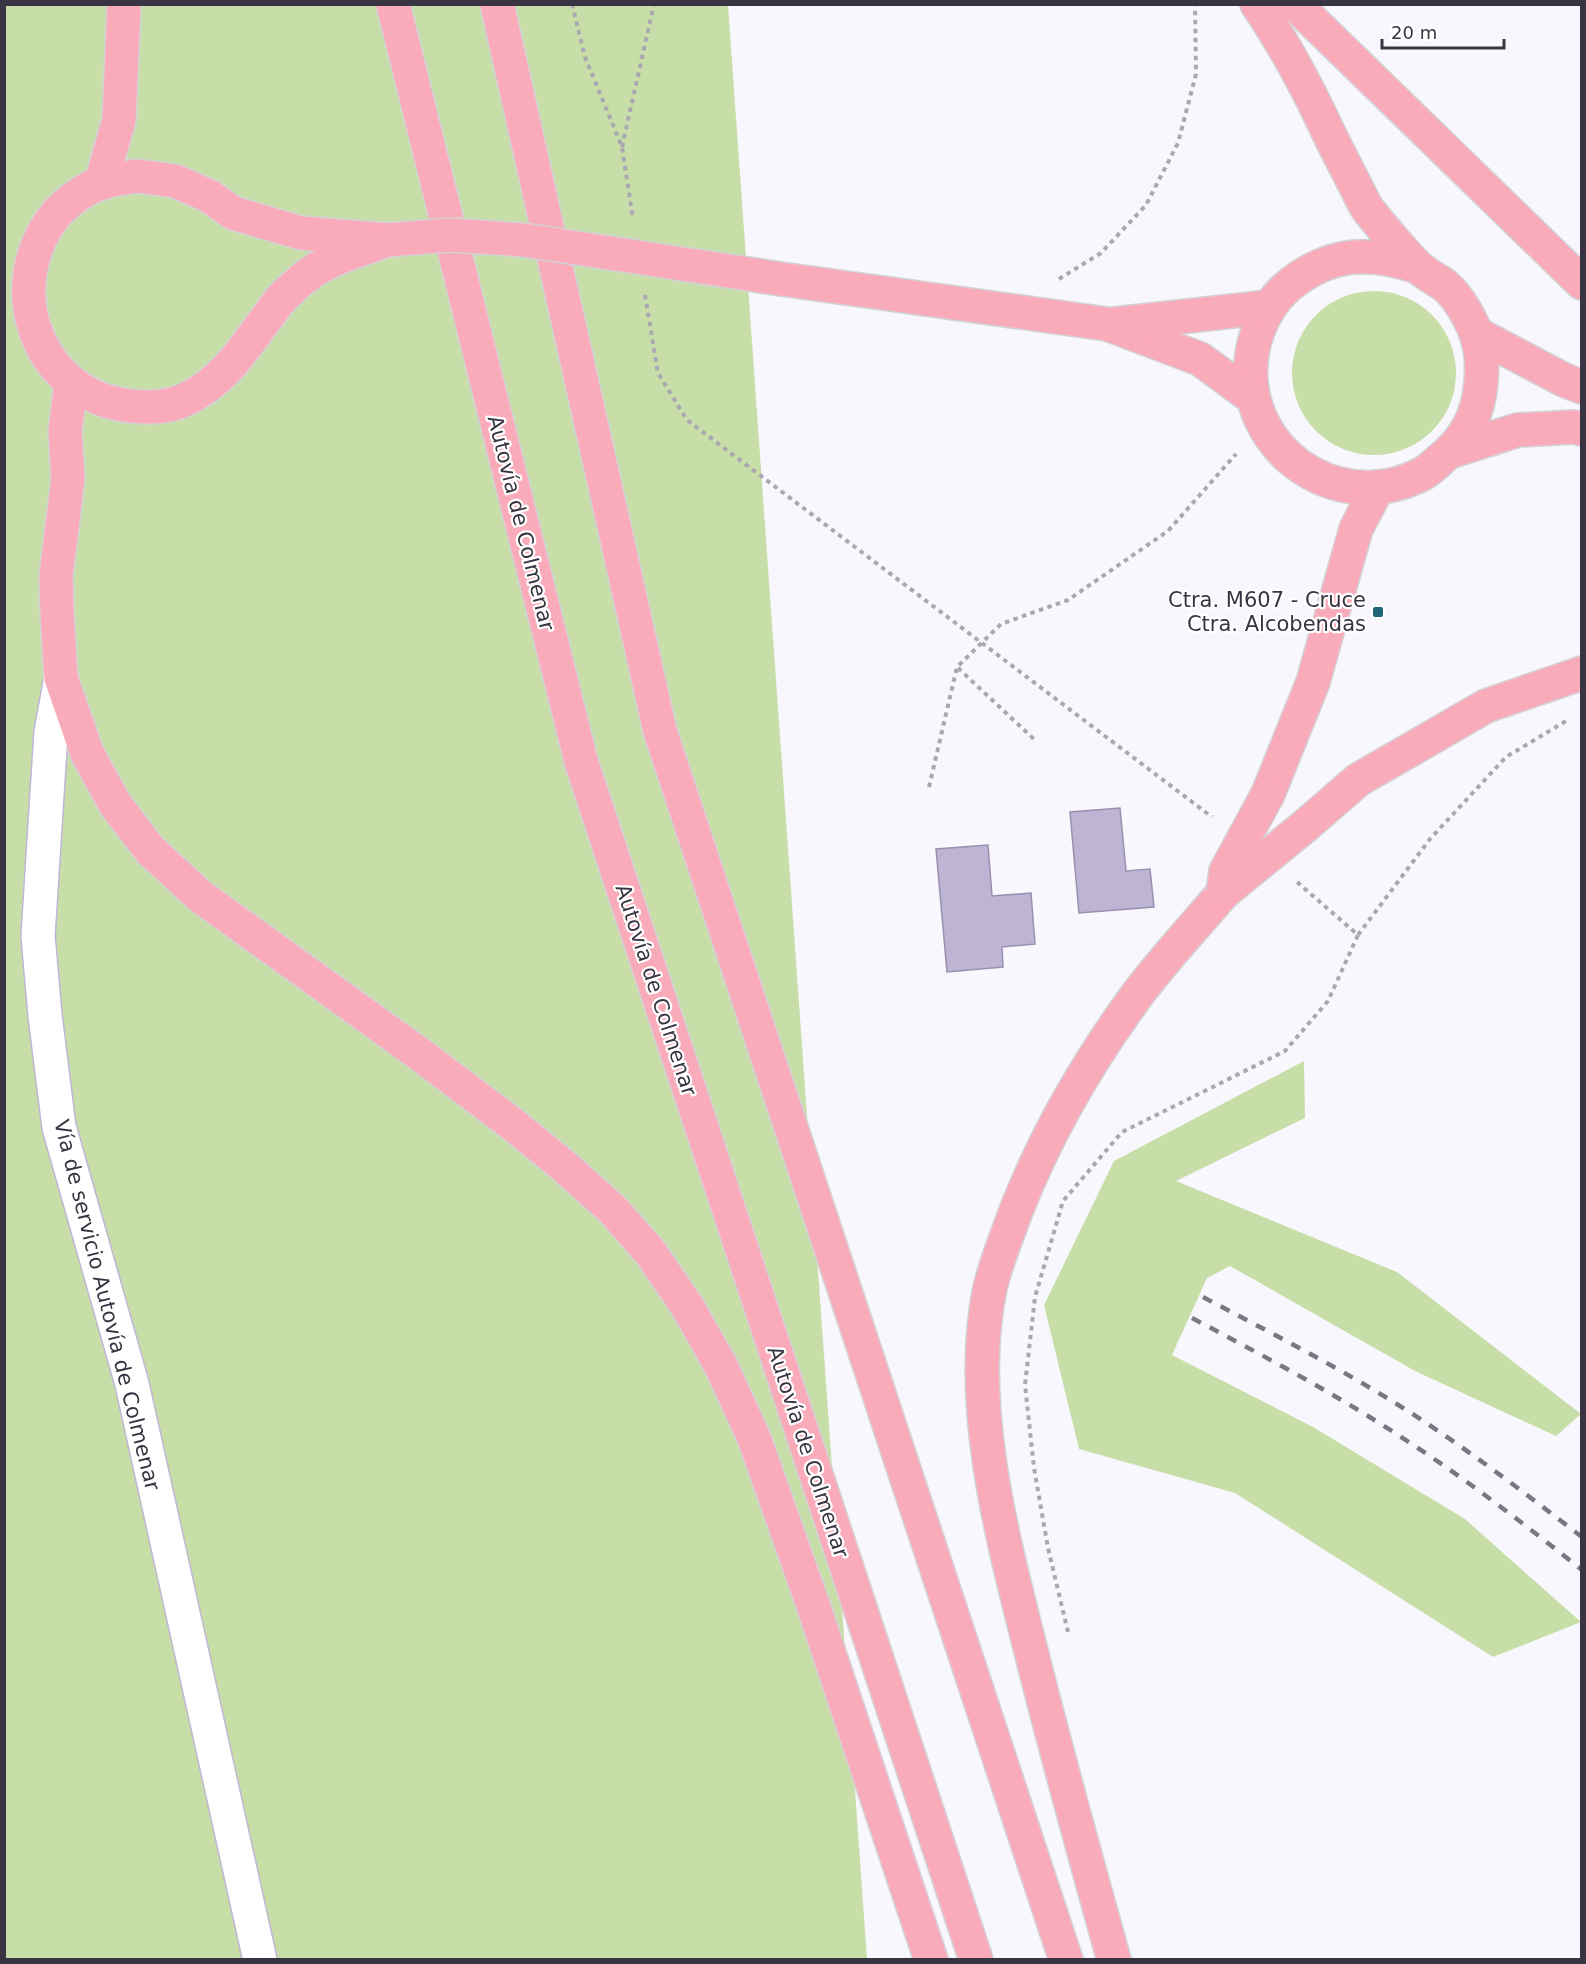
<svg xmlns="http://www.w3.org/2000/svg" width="1586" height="1964" viewBox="0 0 1586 1964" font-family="'DejaVu Sans',sans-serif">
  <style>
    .green { fill: #c8dea8 }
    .building { fill: #beb4d4; stroke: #9990ae; stroke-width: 1.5 }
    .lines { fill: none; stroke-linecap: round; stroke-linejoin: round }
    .minor-casing { stroke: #c0b6d6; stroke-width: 36 }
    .highway-casing { stroke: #d3d2d5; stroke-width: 36 }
    .path { stroke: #aaa7b0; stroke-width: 4; stroke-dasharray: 4.5 4.5; stroke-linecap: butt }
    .minor { stroke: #fff; stroke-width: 33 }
    .highway { stroke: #faabba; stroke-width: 33 }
    .rail { stroke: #7a7782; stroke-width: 4.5; stroke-dasharray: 10 10; stroke-linecap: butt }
    .highway-bridge-casing { stroke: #d3d2d5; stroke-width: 36; stroke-linecap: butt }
    .highway-bridge { stroke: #faabba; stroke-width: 33 }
    .poi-dot { fill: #216577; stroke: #fff; stroke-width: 2 }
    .labels { text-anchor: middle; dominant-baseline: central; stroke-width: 4.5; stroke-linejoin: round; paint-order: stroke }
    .street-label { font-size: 21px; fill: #383441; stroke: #fff }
    .poi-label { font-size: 21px; fill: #383441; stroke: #fff; text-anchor: end }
  </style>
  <rect width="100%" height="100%" fill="#f9f7fe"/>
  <g class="green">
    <path d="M5,5H728L867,1959L5,1960Z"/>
    <circle cx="1374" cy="373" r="82"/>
    <path d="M1304,1061L1305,1118L1176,1181L1397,1272L1581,1414L1556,1436L1415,1371L1230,1266L1207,1278L1172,1355L1313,1427L1465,1519L1581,1622L1493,1657L1235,1493L1079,1449L1044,1305L1114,1161Z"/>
  </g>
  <g class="building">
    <path d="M1120,808L1126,871L1150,869L1154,907L1079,913L1070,812Z"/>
    <path d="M988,845L992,896L1031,893L1035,944L1002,947L1003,967L947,972L936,849Z"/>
  </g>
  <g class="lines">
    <defs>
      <path id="minor" d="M61,678L51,732L38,936L45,1015L59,1127L132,1384L260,1960"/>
      <g id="highway">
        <path d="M393,4L581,761L976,1960"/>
        <path d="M497,4L660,731L1066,1960"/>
        <path d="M1257,4C1283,42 1304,81 1324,123C1333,143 1344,163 1354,183C1359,192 1363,203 1369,211C1384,229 1400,249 1417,266C1424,273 1434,278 1443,284C1456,294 1466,311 1473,326C1481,344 1483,362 1481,382C1479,412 1466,439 1442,458C1436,464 1429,470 1422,474C1348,513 1259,464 1251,382C1248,348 1261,310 1287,287C1329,252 1368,250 1418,267"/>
        <path d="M1295,4L1582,283"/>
        <path d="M137,176L175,181L209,196L233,213L301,233L388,240C368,247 338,256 320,267C308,274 295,285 285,295C277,302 272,312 265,320C242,352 220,385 182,401C164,408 142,408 123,405C33,390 0,281 57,213C69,201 85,188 102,183C113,179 126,178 137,176Z"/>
        <path d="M101,183L119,120L124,4"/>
        <path d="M781,279L1107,324L1200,359L1253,398"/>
        <path d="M1115,324L1269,307"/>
        <path d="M1477,334L1564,380L1582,387"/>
        <path d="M71,384L65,432L68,478L56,576L57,611L61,678L87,753L115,804L150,850L200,896L418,1053L511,1123L565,1167L613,1210L650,1252L687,1306L721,1366L754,1438L812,1602L931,1960"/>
        <path d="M1452,451L1518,430L1574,427L1582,429"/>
        <path d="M1268,794L1313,682L1356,529L1378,487"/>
        <path d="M1305,826L1358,780L1486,706L1582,673"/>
        <path d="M1114,1960C1085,1856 1056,1752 1030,1647C1002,1536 966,1402 990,1288C996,1262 1007,1236 1016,1211C1046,1134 1088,1062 1137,995C1163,960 1194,927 1223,893"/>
      </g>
    </defs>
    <use href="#minor" class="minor-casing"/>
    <use href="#highway" class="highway-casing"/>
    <g class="path">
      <path d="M572,4L585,57L622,147L633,219"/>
      <path d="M622,147L654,4"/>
      <path d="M1059,279L1101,253L1146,205L1178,143L1196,74L1195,4"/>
      <path d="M645,295L658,373L687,420L1212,817"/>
      <path d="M958,668L1036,741"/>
      <path d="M929,787L957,667L1001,624L1068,600L1168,531L1236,454"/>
      <path d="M1358,935L1430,839L1506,757L1566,721"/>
      <path d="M1068,1632L1048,1548L1034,1468L1025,1385L1035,1297L1063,1201L1122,1132L1285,1051L1328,1001L1358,935L1297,882"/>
    </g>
    <use href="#minor" class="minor"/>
    <use href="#highway" class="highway"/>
    <g class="rail">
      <path d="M1203,1297C1273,1334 1344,1370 1411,1413C1470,1451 1526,1494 1582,1537"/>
      <path d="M1192,1318C1262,1355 1332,1392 1398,1435C1462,1476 1523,1523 1582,1570"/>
    </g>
    <defs>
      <g id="highway-bridge">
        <path d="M388,240L449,235L524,240L781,279"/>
        <path d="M1223,893L1226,871L1268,794"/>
        <path d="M1223,893L1305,826"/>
      </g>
    </defs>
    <use href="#highway-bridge" class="highway-bridge-casing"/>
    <use href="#highway-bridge" class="highway-bridge"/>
  </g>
  <rect class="poi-dot" x="1372" y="606" width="12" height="12" rx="3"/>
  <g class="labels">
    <g class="street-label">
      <text transform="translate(521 523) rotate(76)">Autovía de Colmenar</text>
      <text transform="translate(656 990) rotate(72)">Autovía de Colmenar</text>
      <text transform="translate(107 1305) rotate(76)">Vía de servicio Autovía de Colmenar</text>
      <text transform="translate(808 1452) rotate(72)">Autovía de Colmenar</text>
    </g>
    <g class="poi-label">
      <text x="1366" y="600">Ctra. M607 - Cruce<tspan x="1366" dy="24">Ctra. Alcobendas</tspan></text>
    </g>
  </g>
  <rect width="1586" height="1964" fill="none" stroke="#383441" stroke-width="12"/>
  <path d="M1382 39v9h122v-9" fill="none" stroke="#383441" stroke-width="3"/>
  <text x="1391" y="39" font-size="18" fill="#383441" stroke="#ffffff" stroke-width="4.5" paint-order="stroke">20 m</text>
</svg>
